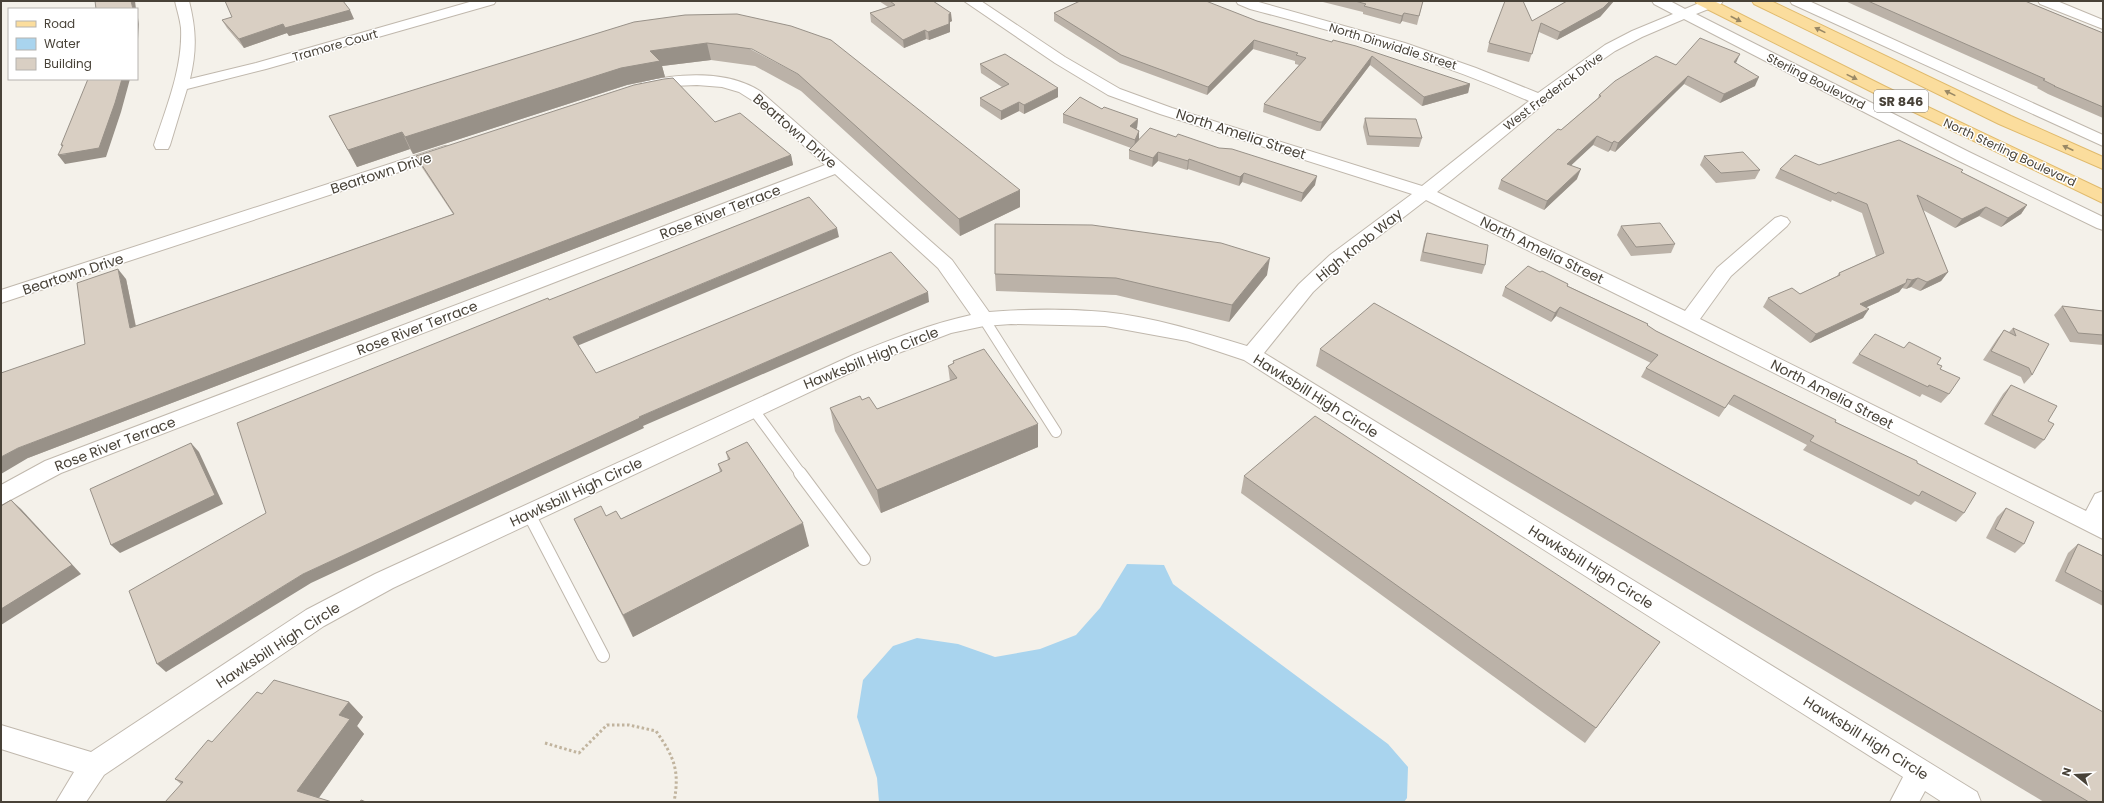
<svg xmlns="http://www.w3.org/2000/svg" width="2104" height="803" viewBox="0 0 2104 803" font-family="Poppins,sans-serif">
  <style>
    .water { fill: #a9d4ee }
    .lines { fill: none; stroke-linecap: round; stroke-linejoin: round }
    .service-far1-casing { stroke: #c0b8ad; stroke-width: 12 }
    .service-casing { stroke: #c0b8ad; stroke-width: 14 }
    .minor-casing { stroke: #c0b8ad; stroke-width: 2 }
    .primary-casing { stroke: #e0ba6c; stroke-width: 2 }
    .path { stroke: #c1b49e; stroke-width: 3; stroke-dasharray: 2.5 2.5; stroke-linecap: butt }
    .service-far1 { stroke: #fff; stroke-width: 10 }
    .service { stroke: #fff; stroke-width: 12 }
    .minor { fill: #fff; fill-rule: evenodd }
    .primary { fill: #fbdd9d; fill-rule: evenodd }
    .wall { fill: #bbb2a8 }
    .shaded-wall { fill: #989188 }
    .building { fill: #d9cfc3; stroke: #989188 }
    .oneway { fill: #998865 }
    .labels { text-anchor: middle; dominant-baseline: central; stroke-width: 3; stroke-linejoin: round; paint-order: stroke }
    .far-street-label { font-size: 12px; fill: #484238; stroke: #fff }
    .shield { fill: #fff; stroke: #7f7b74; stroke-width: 1 }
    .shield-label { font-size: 13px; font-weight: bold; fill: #484238 }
    .street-label { font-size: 14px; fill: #484238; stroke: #fff }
  </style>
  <rect width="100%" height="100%" fill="#f4f1ea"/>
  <path class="water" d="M1127,564L1164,565L1173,584L1388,744L1408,767L1407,798L1404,802H879L877,778L857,717L863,680L893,646L917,638L958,644L995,657L1040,649L1076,635L1100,608Z"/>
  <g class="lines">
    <defs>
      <g id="service-far1">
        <path d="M984,319L1056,432"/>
        <path d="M753,409L801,474"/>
      </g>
      <g id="service">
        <path d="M800,473L864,559"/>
        <path d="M529,514L603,656"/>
      </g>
      <g id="minor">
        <path d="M175,1H189C196,29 197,50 190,79L256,63L473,1H496L494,4L266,69L187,89L170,145L168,149H156L154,145C166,108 183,68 181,28C180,19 177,10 175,1Z"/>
        <path d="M964,1H981L1065,57L1120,89L1172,108L1422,186L1529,101C1439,61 1345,34 1250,9L1238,4L1236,1H1255L1405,43L1476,68L1538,93L1605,45L1632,31L1673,14L1654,4L1652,1H1670L1685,9L1704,1H1723L1721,4L1696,14L1969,152L2103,217V230L2097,228L1957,160L1684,19L1642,37L1615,51L1569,83L1437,192L1685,311L1717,268L1775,218L1781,216L1787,218L1790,222L1787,226L1731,276L1700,319L2086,511L2095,494L2103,491V539L1681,326L1426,200L1344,263L1313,292L1264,353L1930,763L1977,792L1981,802H1942L1925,791L1919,802H1890L1903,777L1244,360L1187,341L1105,326L1011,324L984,326L951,333L867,365L393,588L324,626L104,775L86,802H56L74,772L1,749V725L91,752L306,610L375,574L853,355C892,339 930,324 971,315L938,268L835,174L61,473L1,505V485L45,461L825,165L758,104L739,92L722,87L697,85L672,86L648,90L642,88L640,85L642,82C679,73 727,70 760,91L952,260L989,312C1024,309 1070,309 1105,312C1153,317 1201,332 1247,346L1299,284L1330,255L1412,194L1160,114L1108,95L1055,63Z"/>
        <path d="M1790,1H1809L2103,135V146L1792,4Z"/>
        <path d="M2038,1H2057L2103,20V29L2040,4Z"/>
        <path d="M445,146L451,147L453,151L451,155L1,303V290Z"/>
      </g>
      <g id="primary">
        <path d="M1695,1H1714L1886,87L2103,190V203L1874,93L1697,4Z"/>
        <path d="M1752,1H1771L2011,116L2103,157V169L1999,124L1754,4Z"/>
      </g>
    </defs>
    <use href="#service-far1" class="service-far1-casing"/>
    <use href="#service" class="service-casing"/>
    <use href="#minor" class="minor-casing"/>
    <use href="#primary" class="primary-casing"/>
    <path class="path" d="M545,743L579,753L607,725H629L656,731C674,757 680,770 674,802"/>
    <use href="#service-far1" class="service-far1"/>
    <use href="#service" class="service"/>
    <use href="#minor" class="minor"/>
    <use href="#primary" class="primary"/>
  </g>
  <g class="wall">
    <path d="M879,1H933L952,21L950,22V32L929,40L926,39L904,48L871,22L870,13L888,7Z"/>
    <path d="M1319,1H1423L1417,25L1402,21L1400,24L1363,14V12Z"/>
    <path d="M1567,1H1614L1600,17L1557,40L1539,32L1529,62L1487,52L1489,43L1532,21Z"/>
    <path d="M1845,1H2025L2103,33V118L2048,94L2037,88L2038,87Z"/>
    <path d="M1054,13L1257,21L1470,84L1468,93L1422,106L1370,65L1320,131H1317L1263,112L1264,104L1299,65L1295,64V61L1253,49L1207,95L1120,63L1054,21Z"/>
    <path d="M685,15L1020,190V207L960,236L801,91L755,66L711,60L662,66L665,77L627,85L413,154L410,149L357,167L329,116Z"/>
    <path d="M354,19L289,36L287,33L244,48L227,28L222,20Z"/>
    <path d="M980,64L1058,88V97L1024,114L1019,111L1001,120L980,106V98L1002,87L981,73Z"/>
    <path d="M1736,64L1755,86L1720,103L1684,84L1615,152L1610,150L1608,152L1593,145L1571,165L1577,179L1544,210L1498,189L1501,180L1561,130L1598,98L1599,95L1676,65Z"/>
    <path d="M1102,109L1138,119L1137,128L1136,129L1139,131V140L1315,185L1301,202L1242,182L1239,186L1188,169L1187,170L1158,161L1152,167L1129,159V150L1131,148L1063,123V114Z"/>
    <path d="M1365,118L1422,138L1419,147L1367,145L1363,127Z"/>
    <path d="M715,122L791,155L793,165L28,458L85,344L126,279L136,326L453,214L421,166L416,156Z"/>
    <path d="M1704,156L1760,170L1755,179L1716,183L1700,165Z"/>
    <path d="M1819,165L1961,172L2027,205L2021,214L2001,227L1979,216L1955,228L1923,210L1948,272L1941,281L1920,291L1911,287L1906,289L1902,288L1899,292L1867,307L1863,318L1810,343L1763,307L1768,298L1800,294L1837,276L1839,273L1876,256L1862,213L1832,200L1831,202L1775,178L1780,169Z"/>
    <path d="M1621,226L1675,244L1671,253L1631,256L1617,235Z"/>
    <path d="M1427,233L1485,265L1482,274L1420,261L1424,242Z"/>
    <path d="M1540,272L1568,284V286L1648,324L1647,326L1656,331L1917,463L1964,513L1956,522L1915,501L1911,505L1803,450L1807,445L1728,404L1719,417L1641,377L1646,368L1651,363L1556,316L1551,322L1502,296L1505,287Z"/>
    <path d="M995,274L1267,275L1229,322L1116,295L996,291Z"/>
    <path d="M2062,306L2103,311V345L2070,342L2054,315Z"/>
    <path d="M2013,328L2032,375L2024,384L2021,377L1983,360L1997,339L2004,330L2009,332Z"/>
    <path d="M1320,349L2103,802H2044L1316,366Z"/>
    <path d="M1859,354L1937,364L1940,369L1949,394L1941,403L1922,394L1920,397L1852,363Z"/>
    <path d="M953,361L1038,447L881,513L835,431L830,408L862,400L877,409L950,381L948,366L953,364Z"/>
    <path d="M2011,385L2048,421L2044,440L2035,449L1984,424L2003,394Z"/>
    <path d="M726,452L809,546L633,637L574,519L606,516L621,519L720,472L718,464L728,460Z"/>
    <path d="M1244,476L1660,642L1585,743L1241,493Z"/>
    <path d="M2006,508L2024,544L2015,553L1986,538L1997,517Z"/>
    <path d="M2078,544L2103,556V606L2055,581L2068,553Z"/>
    <path d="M262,694L349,702L363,717L357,726L364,734L318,798L181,784L175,779Z"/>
  </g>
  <g class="shaded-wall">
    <path d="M131,1H135L136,9H133Z"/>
    <path d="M1610,1H1614L1600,17L1557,40L1560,32Z"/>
    <path d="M350,10L354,19L289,36L287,33L244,48L239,39L283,24Z"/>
    <path d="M137,12L139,24L137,53Z"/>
    <path d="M951,13L952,21L950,22V32L929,40L928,32L949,14Z"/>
    <path d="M1404,13L1402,21L1400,24L1402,16Z"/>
    <path d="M925,30L926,39L904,48L903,40Z"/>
    <path d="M1254,40L1253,49L1207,95L1208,87Z"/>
    <path d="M707,43L711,60L662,66L665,77L627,85L413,154L405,137L650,51Z"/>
    <path d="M1740,54L1736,63L1729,71L1734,62Z"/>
    <path d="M1372,56L1370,65L1320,131L1322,122Z"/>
    <path d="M1688,76L1684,84L1615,152L1618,143Z"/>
    <path d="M1759,77L1755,86L1720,103L1724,94Z"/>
    <path d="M122,79H130L121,112L106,157L65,164L58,155L67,154L61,145Z"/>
    <path d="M1470,84L1468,93L1422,106L1424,97Z"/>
    <path d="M1058,88V97L1024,114V105Z"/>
    <path d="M1019,102V111L1001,120V111Z"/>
    <path d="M1138,119L1137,128L1130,135V126Z"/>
    <path d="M1139,131V140L1134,149L1135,140Z"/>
    <path d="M402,132L410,149L357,167L348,150Z"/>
    <path d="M1597,136L1593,145L1563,173L1567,164Z"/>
    <path d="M1614,141L1610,150L1608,152L1612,143Z"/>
    <path d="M1158,152V161L1152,167L1153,158Z"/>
    <path d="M791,155L793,165L28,458L1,474V457L18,448Z"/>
    <path d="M1189,159L1188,169L1187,170L1188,161Z"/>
    <path d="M1581,169L1577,179L1544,210L1547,201Z"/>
    <path d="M1244,173L1242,182L1239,186L1240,177Z"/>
    <path d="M1317,176L1315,185L1301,202L1303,193Z"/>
    <path d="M1020,190V207L960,236L959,219Z"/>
    <path d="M2027,205L2021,214L2001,227L2008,218Z"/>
    <path d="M1986,207L1979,216L1955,228L1962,219Z"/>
    <path d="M837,228L839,237L577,346L573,337Z"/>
    <path d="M1270,258L1267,275L1229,322L1232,305Z"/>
    <path d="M118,269L126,279L138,338L130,328Z"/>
    <path d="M1948,272L1941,281L1920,291L1927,282Z"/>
    <path d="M1918,278L1911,287L1906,289L1912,280Z"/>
    <path d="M1906,283L1899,292L1854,313L1860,304Z"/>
    <path d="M928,292L929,302L643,426L644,428L311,583L166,672L157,664L303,574L639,417Z"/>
    <path d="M1560,307L1556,316L1551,322L1555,313Z"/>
    <path d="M1869,309L1863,318L1810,343L1816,334Z"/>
    <path d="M1038,424V447L881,513L877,490Z"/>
    <path d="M191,443L199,452L223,504L120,553L111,545Z"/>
    <path d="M11,500L21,509L81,574L1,625V609Z"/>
    <path d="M803,523L809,546L633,637L623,615Z"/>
    <path d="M349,702L363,717L357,726L364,734L316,802L297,791L339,715Z"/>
  </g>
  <g class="building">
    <path d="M95,1H131L133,9H96Z"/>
    <path d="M225,1H343L350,10L285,28L283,24L239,39L222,20L232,17Z"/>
    <path d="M890,1H933L951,13L949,14V24L928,32L925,30L903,40L870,13L895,5Z"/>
    <path d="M1080,1H1206L1257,21L1332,42L1333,40L1356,46L1470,84L1424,97L1372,56L1322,122H1319L1264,104L1306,58L1296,55L1298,53L1254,40L1208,87L1121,55L1054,13Z"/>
    <path d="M1355,1H1423L1419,16L1404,13L1402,16L1364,6L1366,4Z"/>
    <path d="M1505,1H1523L1532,21L1567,1H1610L1603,8L1560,32L1541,23L1532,54L1489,43Z"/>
    <path d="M1868,1H2025L2103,33V107L2054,86H2055L2043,80L2045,79Z"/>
    <path d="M737,14L791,26L831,40L1020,190L959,219L798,74L752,49L707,43L650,51L660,61L621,68L405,137L402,132L348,150L329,116L634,22L685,15Z"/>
    <path d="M1700,38L1740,54L1734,62L1759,77L1724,94L1688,76L1618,143L1614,141L1612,143L1597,136L1567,164L1581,169L1547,201L1501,180L1558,129L1561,130L1601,96L1599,95L1615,81L1656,56L1676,65Z"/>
    <path d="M1005,54L1058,88L1024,105L1019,102L1001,111L980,98L1009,84L980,64Z"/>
    <path d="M673,78L715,122L740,113L791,155L18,448L1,457V373L85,344L77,283L118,269L130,328L454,214L416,156L634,85L664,79Z"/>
    <path d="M88,79H122L115,103L99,148L58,155L63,145H61Z"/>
    <path d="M1080,97L1102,109L1104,107L1138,119L1130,126L1139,131L1135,140L1063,114Z"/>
    <path d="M1365,118L1416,119L1422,138L1369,136Z"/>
    <path d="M1150,128L1176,137L1178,134L1219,148L1232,149L1317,176L1303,193L1244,173L1240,177L1189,159L1188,161L1158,152L1153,158L1129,150Z"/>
    <path d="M1899,140L1963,170L1961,172L2027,205L2008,218L1986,207L1962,219L1917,195L1948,272L1927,282L1918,278L1912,280L1907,279L1906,283L1860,304L1869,309L1816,334L1768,298L1792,288L1800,294L1840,275L1839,273L1884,253L1867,204L1838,192L1836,194L1780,169L1795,155L1819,165Z"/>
    <path d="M1743,152L1760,170L1721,173L1704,156Z"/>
    <path d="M809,197L837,228L573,337L596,373L891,252L928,292L639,417L640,418L303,574L157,664L129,591L266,513L237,423L548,298L549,300Z"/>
    <path d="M1660,223L1675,244L1636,247L1621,226Z"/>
    <path d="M995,224L1092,225L1221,243L1270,258L1232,305L1116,278L995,274Z"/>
    <path d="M1427,233L1488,245L1485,265L1423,252Z"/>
    <path d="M1528,266L1540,272L1542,271L1568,284L1567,286L1648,324L1647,325L1656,331L1836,420L1835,422L1917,461V463L1976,493L1964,513L1922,491L1919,496L1810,441L1814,436L1734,395L1725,408L1646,368L1658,355L1560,307L1555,313L1505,287Z"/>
    <path d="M1374,303L2103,712V802H2089L1320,349Z"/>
    <path d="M2062,306L2103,311V335L2078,333Z"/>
    <path d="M2013,328L2049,344L2032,375L2029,368L1991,351L2004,330L2016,336Z"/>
    <path d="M1875,334L1904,348L1909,342L1941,358L1937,364L1942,366L1940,369L1960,378L1949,394L1929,385L1928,387L1859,354Z"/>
    <path d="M984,349L1038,424L877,490L830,408L860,396L862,400L869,397L877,409L957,378L948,366L954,363L953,361Z"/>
    <path d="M2011,385L2057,406L2048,421L2054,424L2044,440L1992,415Z"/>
    <path d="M1315,416L1660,642L1596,728L1244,476Z"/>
    <path d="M747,442L803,523L623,615L574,519L601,506L606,516L616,511L621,519L722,471L718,464L730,459L726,452Z"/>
    <path d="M191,443L215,495L111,545L90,489Z"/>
    <path d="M11,500L72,565L1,609V506Z"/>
    <path d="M2006,508L2034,522L2024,544L1995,529Z"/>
    <path d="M2078,544L2103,556V592L2065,572Z"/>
    <path d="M274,680L349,702L339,715L350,719L297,791L332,802H165L183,782L175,779L208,740L212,742L257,692L262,694Z"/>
    <path d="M361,800L366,802H360Z"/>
  </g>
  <defs><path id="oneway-solid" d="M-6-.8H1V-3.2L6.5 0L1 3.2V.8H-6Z"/></defs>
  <g class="oneway">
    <use href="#oneway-solid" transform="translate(1736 19) rotate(27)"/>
    <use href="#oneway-solid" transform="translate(1820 30) rotate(-154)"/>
    <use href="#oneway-solid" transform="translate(1852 77) rotate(26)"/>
    <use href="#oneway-solid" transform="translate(1950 93) rotate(-154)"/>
    <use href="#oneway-solid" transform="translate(2068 148) rotate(-155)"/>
  </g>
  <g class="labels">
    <g class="far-street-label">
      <text transform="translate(335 45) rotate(-16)">Tramore Court</text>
      <text transform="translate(1393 46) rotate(17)">North Dinwiddie Street</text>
      <text transform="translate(1816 81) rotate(27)">Sterling Boulevard</text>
      <text transform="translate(1553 91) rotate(-37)">West Frederick Drive</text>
      <text transform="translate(2010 152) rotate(25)">North Sterling Boulevard</text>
    </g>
    <rect class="shield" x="1874" y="90" width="54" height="22" rx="3"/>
    <g class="shield-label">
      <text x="1901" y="101">SR 846</text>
    </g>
    <g class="street-label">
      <text transform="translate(795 131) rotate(41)">Beartown Drive</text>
      <text transform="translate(1241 134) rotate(18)">North Amelia Street</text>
      <text transform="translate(381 173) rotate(-18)">Beartown Drive</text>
      <text transform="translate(720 212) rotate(-21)">Rose River Terrace</text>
      <text transform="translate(1359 245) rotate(-39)">High Knob Way</text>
      <text transform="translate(1542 250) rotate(26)">North Amelia Street</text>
      <text transform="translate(73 274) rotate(-18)">Beartown Drive</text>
      <text transform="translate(417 328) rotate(-21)">Rose River Terrace</text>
      <text transform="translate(871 358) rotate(-22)">Hawksbill High Circle</text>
      <text transform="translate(1832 394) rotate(27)">North Amelia Street</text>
      <text transform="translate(1316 396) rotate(32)">Hawksbill High Circle</text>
      <text transform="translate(115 444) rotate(-21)">Rose River Terrace</text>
      <text transform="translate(576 492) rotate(-25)">Hawksbill High Circle</text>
      <text transform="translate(1591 567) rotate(32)">Hawksbill High Circle</text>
      <text transform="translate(278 645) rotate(-33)">Hawksbill High Circle</text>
      <text transform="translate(1866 738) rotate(32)">Hawksbill High Circle</text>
    </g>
  </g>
  <rect width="2104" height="803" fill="none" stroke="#484238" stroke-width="4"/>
  <rect x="8" y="8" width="130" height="72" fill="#ffffff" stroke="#b6b3af"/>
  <rect x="16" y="21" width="20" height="6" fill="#fbdd9d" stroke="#b6b3af"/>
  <text x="44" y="28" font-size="12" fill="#484238">Road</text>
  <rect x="16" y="38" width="20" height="12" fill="#a9d4ee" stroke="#b6b3af"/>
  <text x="44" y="48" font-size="12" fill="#484238">Water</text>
  <rect x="16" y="58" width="20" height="12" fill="#d9cfc3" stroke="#b6b3af"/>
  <text x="44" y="68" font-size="12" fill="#484238">Building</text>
  <g transform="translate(2076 775) rotate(288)" stroke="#ffffff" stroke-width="3" paint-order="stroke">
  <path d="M0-3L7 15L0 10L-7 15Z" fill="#484238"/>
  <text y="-6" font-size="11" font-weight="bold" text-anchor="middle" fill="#484238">N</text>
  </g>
</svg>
